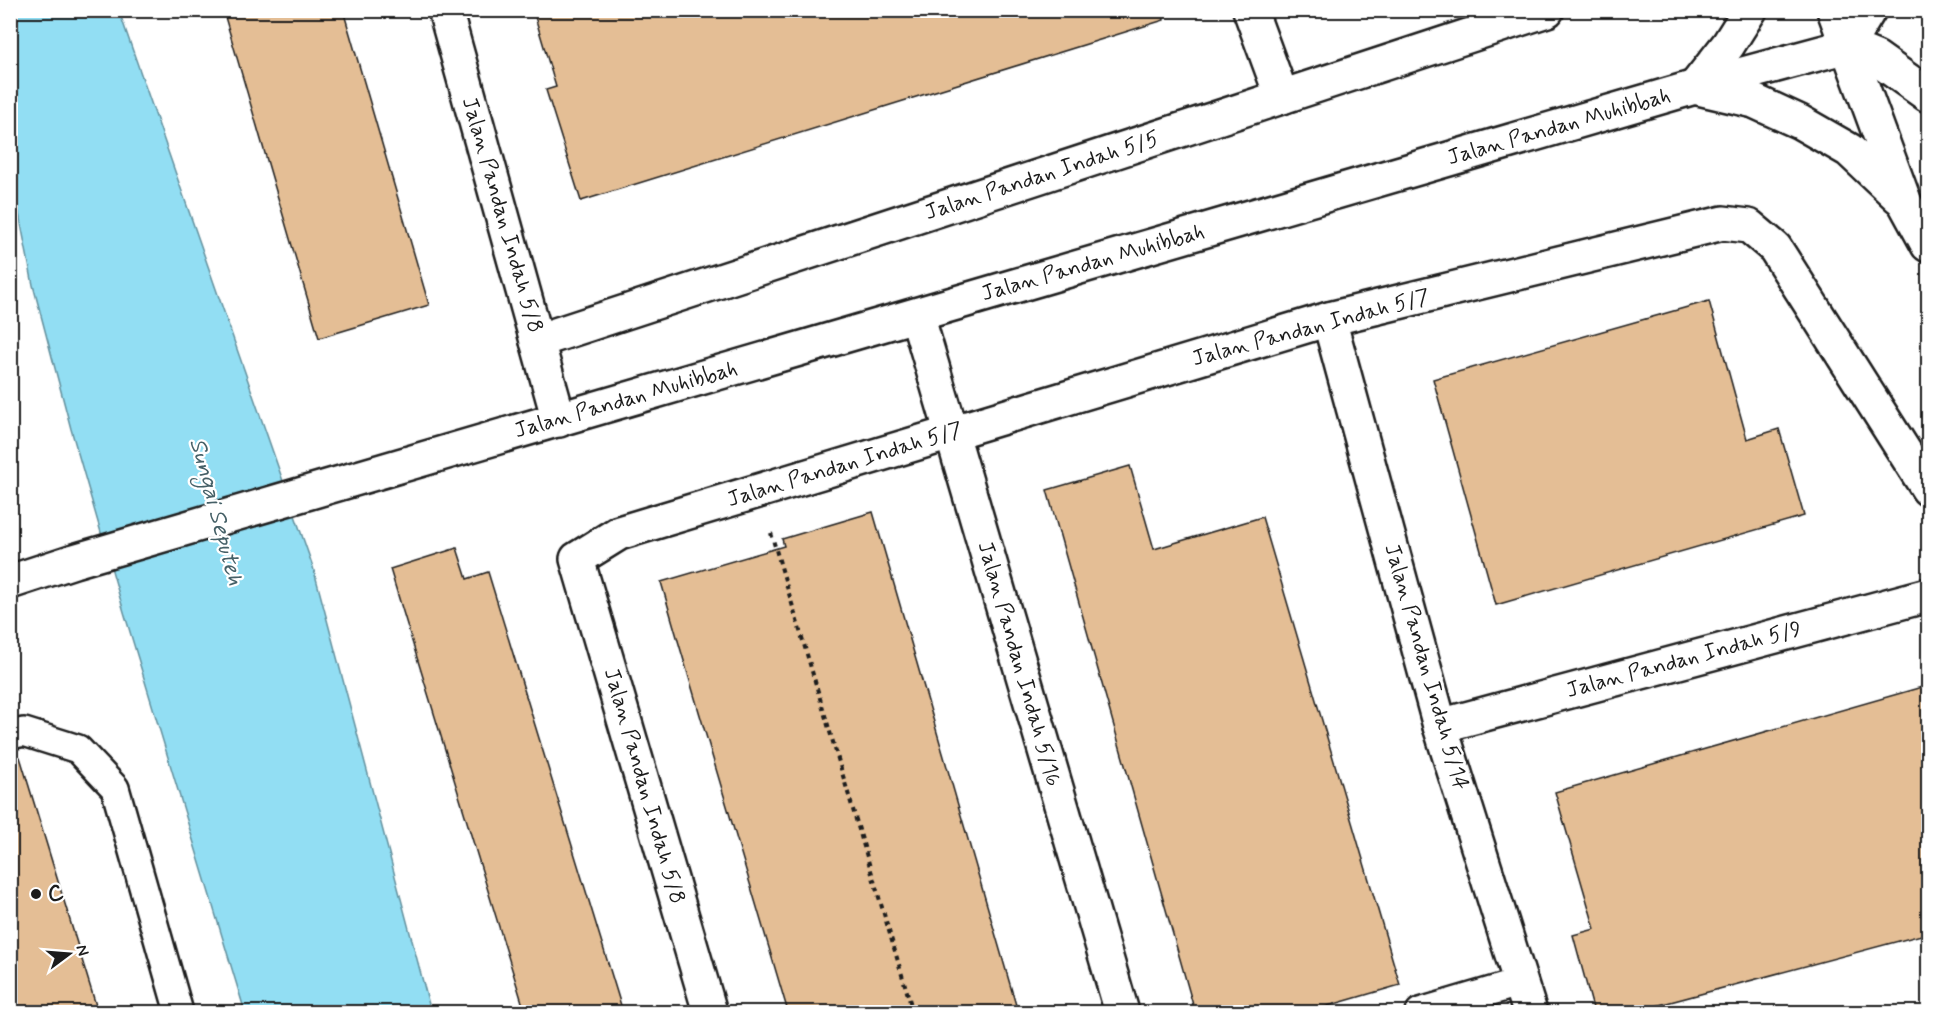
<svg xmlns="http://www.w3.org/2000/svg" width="1939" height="1023" viewBox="0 0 1939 1023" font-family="Mynerve,sans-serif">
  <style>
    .water { fill: #92def3; stroke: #63909d; stroke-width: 1.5 }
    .building { fill: #e4be95; stroke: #1c1c1c; stroke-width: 1.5 }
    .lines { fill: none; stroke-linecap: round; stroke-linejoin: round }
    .lane-casing { stroke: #1c1c1c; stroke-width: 32 }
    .street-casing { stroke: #1c1c1c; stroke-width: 38 }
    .secondary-casing { stroke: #1c1c1c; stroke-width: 38 }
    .path { stroke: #1c1c1c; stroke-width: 4; stroke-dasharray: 4.5 4.5; stroke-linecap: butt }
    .lane { stroke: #fff; stroke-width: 27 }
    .street { stroke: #fff; stroke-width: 33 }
    .secondary { stroke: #fff; stroke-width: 33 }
    .poi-dot { fill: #1c1c1c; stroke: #fff; stroke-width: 2 }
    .labels { text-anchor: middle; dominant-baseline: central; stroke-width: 4.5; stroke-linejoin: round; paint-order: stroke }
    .street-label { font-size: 22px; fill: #1c1c1c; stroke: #fff }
    .poi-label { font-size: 22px; font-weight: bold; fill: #1c1c1c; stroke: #fff; text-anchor: start }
    .water-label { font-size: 24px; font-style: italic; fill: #456067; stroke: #fff }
  </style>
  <rect width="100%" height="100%" fill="#fff"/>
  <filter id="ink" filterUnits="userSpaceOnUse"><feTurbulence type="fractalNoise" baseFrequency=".0167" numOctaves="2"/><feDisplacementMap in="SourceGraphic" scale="12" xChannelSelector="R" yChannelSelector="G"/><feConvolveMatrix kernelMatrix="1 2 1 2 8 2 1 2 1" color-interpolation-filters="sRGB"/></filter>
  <g filter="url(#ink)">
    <path class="water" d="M10,11H119L313,567L431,1012H245L124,612L71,429L33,285L11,173Z"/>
    <g class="building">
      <path d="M223,10H343L429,305L319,338Z"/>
      <path d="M533,10H1163L1164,20L581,201L546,90L556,87Z"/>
      <path d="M1709,301L1747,439L1779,429L1804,516L1496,605L1433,379Z"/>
      <path d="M1130,466L1154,549L1262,517L1400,985L1307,1012H1195L1047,490Z"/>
      <path d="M873,512L916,660L1018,1012H788L679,644L661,582L784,546L782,539Z"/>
      <path d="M457,548L467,579L488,572L623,1012H525L390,569Z"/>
      <path d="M1929,685V933L1633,1012H1594L1573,935L1595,929L1555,792Z"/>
      <path d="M20,757L98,1012H10V759Z"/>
    </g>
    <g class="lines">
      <defs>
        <g id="lane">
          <path d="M10,735L24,732L78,749L115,788L179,1012"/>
          <path d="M1420,1012L1522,982"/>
        </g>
        <g id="street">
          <path d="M445,10L559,420"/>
          <path d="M1250,10L1282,97"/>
          <path d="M917,315L1122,1012"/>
          <path d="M1329,319L1440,726L1530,1012"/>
          <path d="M537,341L1547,10"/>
          <path d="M1440,726L1928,595"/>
          <path d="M710,1012L577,559L619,533L1329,319L1723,223L1749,226L1775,248L1928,489"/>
        </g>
        <g id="secondary">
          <path d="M1834,10L1905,203L1928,245"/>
          <path d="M1847,46L1876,58L1928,95"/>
          <path d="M1847,46L1869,10"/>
          <path d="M1695,87L1728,45L1750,10"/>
          <path d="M1698,88L1754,101L1800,122L1849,150L1899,197"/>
          <path d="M10,582L74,561L1695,87L1847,46"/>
        </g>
      </defs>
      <use href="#lane" class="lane-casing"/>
      <use href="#street" class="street-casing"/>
      <use href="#secondary" class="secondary-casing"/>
      <path class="path" d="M771,533L913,1012"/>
      <use href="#lane" class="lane"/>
      <use href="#street" class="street"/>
      <use href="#secondary" class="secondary"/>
    </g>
  </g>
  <circle class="poi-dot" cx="36" cy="894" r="6"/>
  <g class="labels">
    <g class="street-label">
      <text transform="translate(1559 127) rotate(-16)">Jalan Pandan Muhibbah</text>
      <text transform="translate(1042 176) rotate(-18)">Jalan Pandan Indah 5/5</text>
      <text transform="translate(502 215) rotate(74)">Jalan Pandan Indah 5/8</text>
      <text transform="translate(1093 263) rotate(-16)">Jalan Pandan Muhibbah</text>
      <text transform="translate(1311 328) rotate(-15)">Jalan Pandan Indah 5/7</text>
      <text transform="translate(626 400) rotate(-16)">Jalan Pandan Muhibbah</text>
      <text transform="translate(845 465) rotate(-17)">Jalan Pandan Indah 5/7</text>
      <text transform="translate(1684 660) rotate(-15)">Jalan Pandan Indah 5/9</text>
      <text transform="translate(1019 664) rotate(74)">Jalan Pandan Indah 5/16</text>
      <text transform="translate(1426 667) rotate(74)">Jalan Pandan Indah 5/14</text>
      <text transform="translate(644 786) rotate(74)">Jalan Pandan Indah 5/8</text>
    </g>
    <g class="poi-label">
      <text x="48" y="894">C</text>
    </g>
    <g class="water-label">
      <text transform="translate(216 512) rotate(75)">Sungai Seputeh</text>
    </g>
  </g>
  <rect width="1939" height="1023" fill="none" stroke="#fff" stroke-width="36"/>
  <rect x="18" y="18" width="1903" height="987" fill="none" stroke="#1c1c1c" stroke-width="2" filter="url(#ink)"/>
  <g transform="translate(69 954) rotate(74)" stroke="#ffffff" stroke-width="4.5" paint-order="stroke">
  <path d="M0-4.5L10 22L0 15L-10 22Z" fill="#1c1c1c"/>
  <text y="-9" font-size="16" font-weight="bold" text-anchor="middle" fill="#1c1c1c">N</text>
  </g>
</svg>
